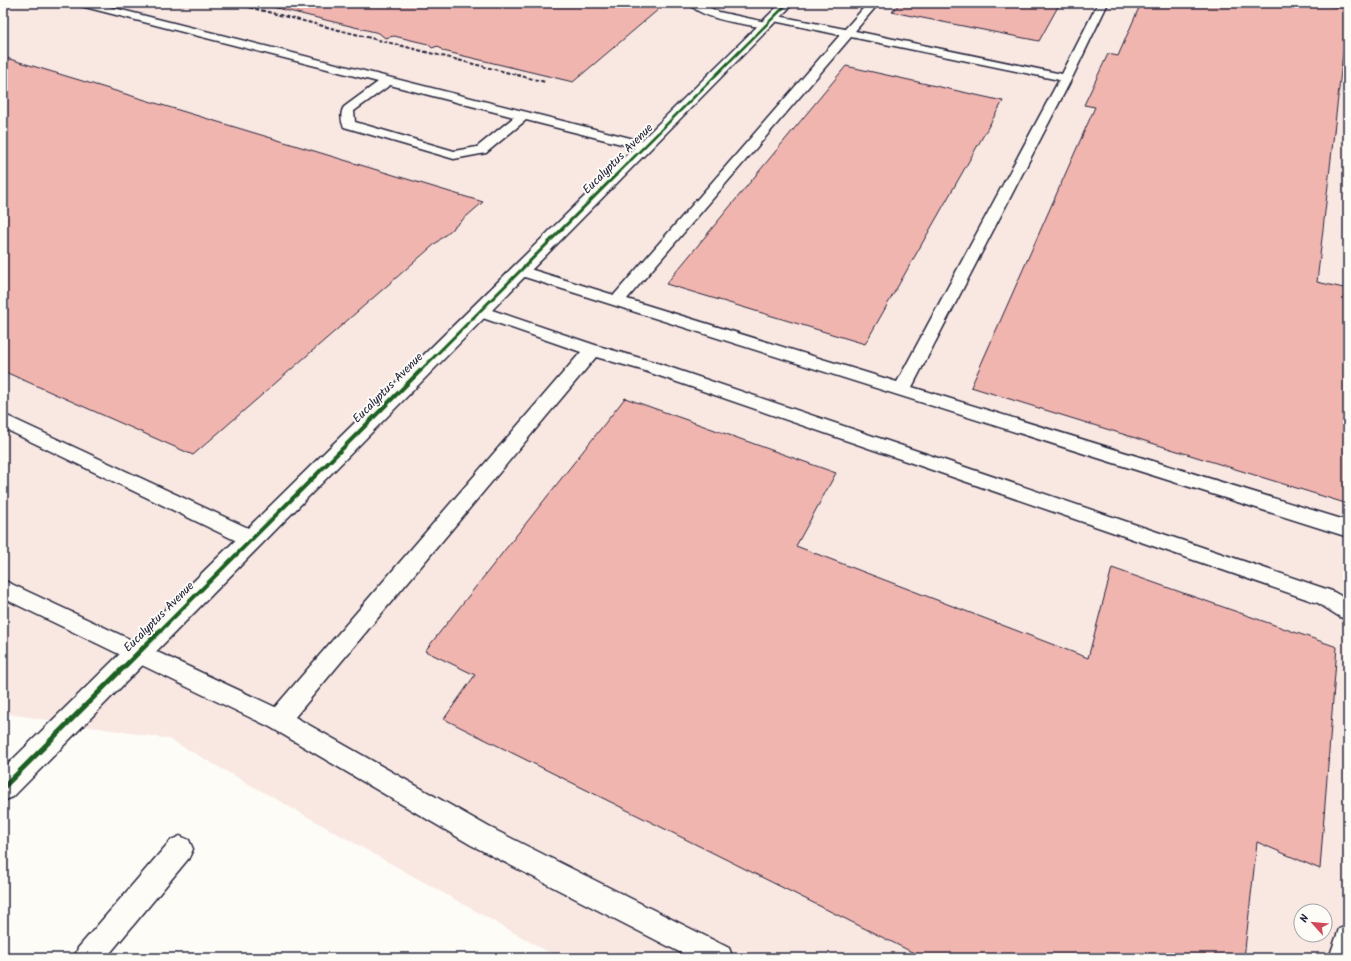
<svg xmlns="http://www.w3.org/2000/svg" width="1351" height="961" viewBox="0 0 1351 961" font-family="Kalam,sans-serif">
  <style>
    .built { fill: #f9e7e2; fill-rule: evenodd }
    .building { fill: #f1b5b0; stroke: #22223b }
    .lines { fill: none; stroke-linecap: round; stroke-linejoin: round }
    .lane-casing { stroke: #22223b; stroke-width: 3 }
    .secondary-casing { stroke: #22223b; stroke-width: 3 }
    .lane { fill: #fdfcf7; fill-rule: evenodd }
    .secondary { fill: #fdfcf7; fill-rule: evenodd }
    .rail { stroke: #22223b; stroke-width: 2; stroke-dasharray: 4 2; stroke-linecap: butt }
    .cycleway-far3-casing { stroke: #fdfcf7; stroke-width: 4 }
    .cycleway-far2-casing { stroke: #fdfcf7; stroke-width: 5 }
    .cycleway-far1-casing { stroke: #fdfcf7; stroke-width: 6 }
    .cycleway-casing { stroke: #fdfcf7; stroke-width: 8 }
    .cycleway-far3 { stroke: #1b5e20; stroke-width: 2.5 }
    .cycleway-far2 { stroke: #1b5e20; stroke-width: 3 }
    .cycleway-far1 { stroke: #1b5e20; stroke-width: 4 }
    .cycleway { stroke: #1b5e20; stroke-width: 5 }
    .labels { text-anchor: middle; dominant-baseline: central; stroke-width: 4; stroke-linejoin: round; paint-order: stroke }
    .street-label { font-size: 12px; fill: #22223b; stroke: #fdfcf7 }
  </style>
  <rect width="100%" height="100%" fill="#fdfcf7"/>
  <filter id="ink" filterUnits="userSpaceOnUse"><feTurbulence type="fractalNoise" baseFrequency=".025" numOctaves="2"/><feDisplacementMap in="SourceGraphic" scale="8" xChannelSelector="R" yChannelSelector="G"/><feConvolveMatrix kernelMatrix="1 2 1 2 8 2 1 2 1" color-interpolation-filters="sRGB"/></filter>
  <g filter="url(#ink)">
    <path class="built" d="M3,3H1348V958H559L169,739L3,713ZM1301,911H1325V935H1301Z"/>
    <g class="building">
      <path d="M256,3H666L573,82L443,51L438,46L432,48L428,44L394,36L385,38L379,33Z"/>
      <path d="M900,3H1060L1039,41L892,12Z"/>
      <path d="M1141,3H1315L1348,9L1317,282L1348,289V504L971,387L1095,107L1084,105L1108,54L1118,56Z"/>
      <path d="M3,57L483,202L193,455L3,371Z"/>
      <path d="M846,66L1003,101L865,344L666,284Z"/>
      <path d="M625,398L836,473L796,546L1088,658L1112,568L1337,647L1320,869L1257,842L1244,958H924L444,719L475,675L425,651Z"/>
    </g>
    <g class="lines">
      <defs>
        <g id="lane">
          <path d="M76,3H94L650,143L652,146L650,149L645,150L526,120L486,153L454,159L344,127C341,122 340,112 344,107L378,82L77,5ZM390,85L514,117L477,147L454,151L355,122L354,111Z"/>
          <path d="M689,3H700L719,12L770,23L772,25L766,28C745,24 701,20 689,3Z"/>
          <path d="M868,3H879L855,31L1062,74L1098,3H1108L1072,78L912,387L1348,521V537L515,274L512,271L515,268L520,266L614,295L840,35L769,20L767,18L769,16L773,15L845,29ZM851,37L1059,80L897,382L627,299Z"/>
          <path d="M1341,3H1348V6L1342,5Z"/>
          <path d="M480,306L598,346L654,362L1332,591L1348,600V620L1340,617L1318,603L642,370L596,357L295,717L489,827L729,948L733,958H691L471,845L270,727L3,598V580L275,707L581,352L474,315L472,311L474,307Z"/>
          <path d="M3,414L259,533L262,539L259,545L252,547L245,545L3,428Z"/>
          <path d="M180,836L189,840L193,849L189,858L106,958H74L78,948L171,840Z"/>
          <path d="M1348,925V958H1329L1339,929Z"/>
        </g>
        <path id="secondary" d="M781,3H794L13,797L3,801V769Z"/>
      </defs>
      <use href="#lane" class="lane-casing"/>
      <use href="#secondary" class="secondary-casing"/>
      <use href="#lane" class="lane"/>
      <use href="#secondary" class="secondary"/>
      <path class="rail" d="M232,3L545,82"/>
      <defs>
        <path id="cycleway-far3" d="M627,164L788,3"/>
        <path id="cycleway-far2" d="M420,371L628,163"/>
        <path id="cycleway-far1" d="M159,632L421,370"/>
        <path id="cycleway" d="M3,788L160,631"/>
      </defs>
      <use href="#cycleway-far3" class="cycleway-far3-casing"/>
      <use href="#cycleway-far2" class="cycleway-far2-casing"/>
      <use href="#cycleway-far1" class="cycleway-far1-casing"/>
      <use href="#cycleway" class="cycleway-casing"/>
      <use href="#cycleway-far3" class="cycleway-far3"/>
      <use href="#cycleway-far2" class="cycleway-far2"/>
      <use href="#cycleway-far1" class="cycleway-far1"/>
      <use href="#cycleway" class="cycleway"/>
    </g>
  </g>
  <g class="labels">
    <g class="street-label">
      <text transform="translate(618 159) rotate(-45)">Eucalyptus Avenue</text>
      <text transform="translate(388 388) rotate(-45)">Eucalyptus Avenue</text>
      <text transform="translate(159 617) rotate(-45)">Eucalyptus Avenue</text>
    </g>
  </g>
  <rect width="1351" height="961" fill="none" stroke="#fdfcf7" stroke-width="16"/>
  <rect x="8" y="8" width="1335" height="945" fill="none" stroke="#22223b" stroke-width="1.5" filter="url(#ink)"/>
  <g transform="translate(1313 923) rotate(297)"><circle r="19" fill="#fdfcf7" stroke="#a5a5ac"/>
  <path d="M0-3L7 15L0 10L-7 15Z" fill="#d1495b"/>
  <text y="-6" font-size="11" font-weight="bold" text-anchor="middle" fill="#22223b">N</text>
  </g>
</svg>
